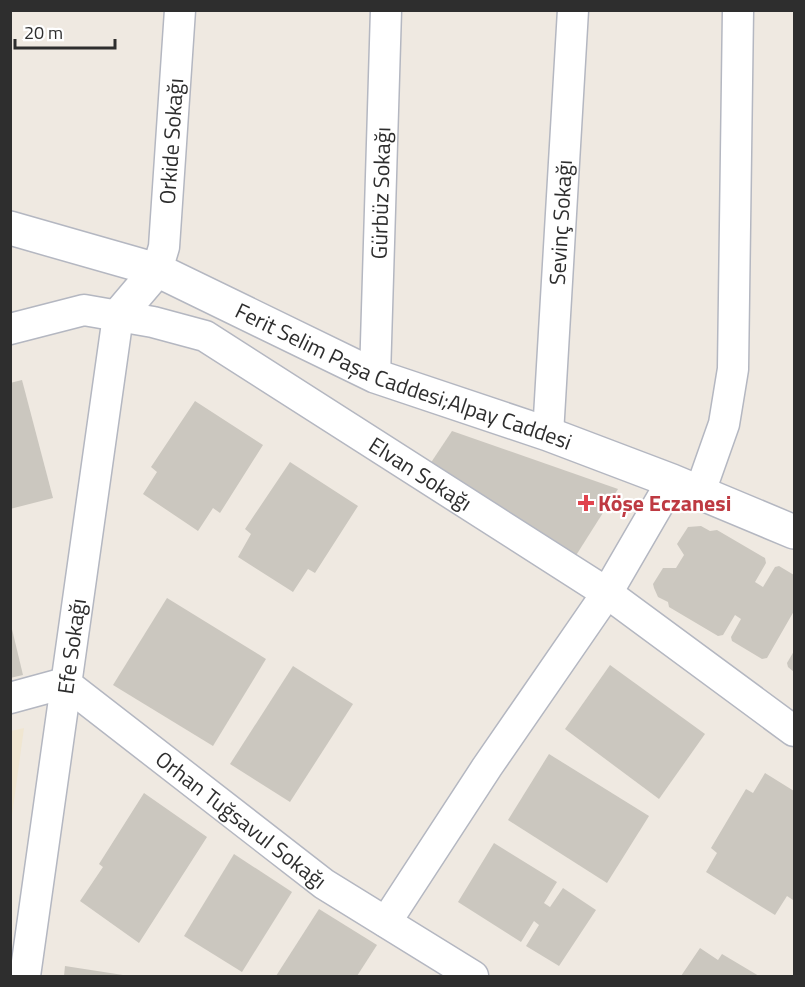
<svg xmlns="http://www.w3.org/2000/svg" width="805" height="987" viewBox="0 0 805 987" font-family="'Titillium Web',sans-serif">
  <style>
    .education { fill: #f0e6d1 }
    .building { fill: #cbc7bf }
    .lines { fill: none; stroke-linecap: round; stroke-linejoin: round }
    .minor-casing { stroke: #b4b7c1; stroke-width: 33 }
    .secondary-casing { stroke: #b4b7c1; stroke-width: 36 }
    .minor { stroke: #fff; stroke-width: 30 }
    .secondary { stroke: #fff; stroke-width: 33 }
    .health-dot { fill: #e0444e; stroke: #fff; stroke-width: 2 }
    .labels { text-anchor: middle; dominant-baseline: central; stroke-width: 4.5; stroke-linejoin: round; paint-order: stroke }
    .street-label { font-size: 22px; fill: #2e2e2e; stroke: #fff }
    .health-label { font-size: 22px; font-weight: bold; fill: #be3a42; stroke: #fff; text-anchor: start }
  </style>
  <rect width="100%" height="100%" fill="#efe9e1"/>
  <path class="education" d="M24,728L11,823V731Z"/>
  <g class="building">
    <path d="M22,380L53,498L10,509V383Z"/>
    <path d="M195,401L263,445L220,513L213,508L198,531L143,494L157,472L151,467Z"/>
    <path d="M452,431L618,489L575,557L430,464Z"/>
    <path d="M290,462L358,506L315,573L308,569L293,592L238,557L251,534L245,529Z"/>
    <path d="M701,526L710,531L717,530L765,558L766,563L755,582L763,587L775,567L779,566L794,575V611L767,658L762,659L732,641L731,637L741,619L735,615L723,635L718,636L669,607L668,602L658,597L654,588L653,584L663,568H676L684,555L677,544L688,527Z"/>
    <path d="M167,598L266,659L213,746L113,685Z"/>
    <path d="M11,625L23,675L10,678V626Z"/>
    <path d="M794,651V672L788,667L787,663Z"/>
    <path d="M610,665L705,734L659,799L565,729Z"/>
    <path d="M293,666L353,704L290,802L230,764Z"/>
    <path d="M549,754L649,816L607,883L508,820Z"/>
    <path d="M765,773L794,791V897L793,900L787,896L775,915L706,872L717,853L711,848L746,789L753,793Z"/>
    <path d="M144,793L207,837L139,943L80,901L103,867L99,864Z"/>
    <path d="M494,843L557,882L544,903L550,907L563,888L596,910L559,966L526,946L539,925L534,921L521,942L458,902Z"/>
    <path d="M234,854L292,892L242,972L184,936Z"/>
    <path d="M319,909L377,945L357,976H276Z"/>
    <path d="M700,948L718,960L722,954L759,976H681Z"/>
    <path d="M65,966L123,975V976H64Z"/>
  </g>
  <g class="lines">
    <defs>
      <g id="minor">
        <path id="s1" d="M157,270L164,247L180,10"/>
        <path id="s2" d="M10,329L84,310L153,322L205,336L607,593L794,731"/>
        <path id="s3" d="M375,376L386,10"/>
        <path id="s4" d="M548,434L573,10"/>
        <path d="M700,492L724,424L733,369L738,10"/>
        <path id="s5" d="M10,698L65,683L324,884L473,976"/>
        <path d="M386,922L487,767L607,593L672,481"/>
        <path id="s6" d="M25,976L118,316"/>
      </g>
      <g id="secondary">
        <path id="s7" d="M10,228L157,270L375,376L548,434L672,481L794,532"/>
        <path d="M118,316L157,270"/>
      </g>
    </defs>
    <use href="#minor" class="minor-casing"/>
    <use href="#secondary" class="secondary-casing"/>
    <use href="#minor" class="minor"/>
    <use href="#secondary" class="secondary"/>
  </g>
  <path class="health-dot" d="M583 494h6v6h6v6h-6v6h-6v-6h-6v-6h6z"/>
  <g class="labels">
    <g class="street-label">
      <text stroke="none"><textPath href="#s1" startOffset="130">Orkide Sokağı</textPath></text>
      <text stroke="none"><textPath href="#s3" startOffset="183">Gürbüz Sokağı</textPath></text>
      <text stroke="none"><textPath href="#s4" startOffset="212">Sevinç Sokağı</textPath></text>
      <text stroke="none"><textPath href="#s7" startOffset="422">Ferit Selim Paşa Caddesi;Alpay Caddesi</textPath></text>
      <text stroke="none"><textPath href="#s2" startOffset="456">Elvan Sokağı</textPath></text>
      <text stroke="none"><textPath href="#s6" startOffset="333">Efe Sokağı</textPath></text>
      <text stroke="none"><textPath href="#s5" startOffset="280">Orhan Tuğsavul Sokağı</textPath></text>
    </g>
    <g class="health-label">
      <text x="598" y="503">Köşe Eczanesi</text>
    </g>
  </g>
  <rect width="805" height="987" fill="none" stroke="#2e2e2e" stroke-width="24"/>
  <path d="M15 39v9h100v-9" fill="none" stroke="#2e2e2e" stroke-width="3"/>
  <text x="24" y="39" font-size="18" fill="#2e2e2e" stroke="#ffffff" stroke-width="4.5" paint-order="stroke">20 m</text>
</svg>
